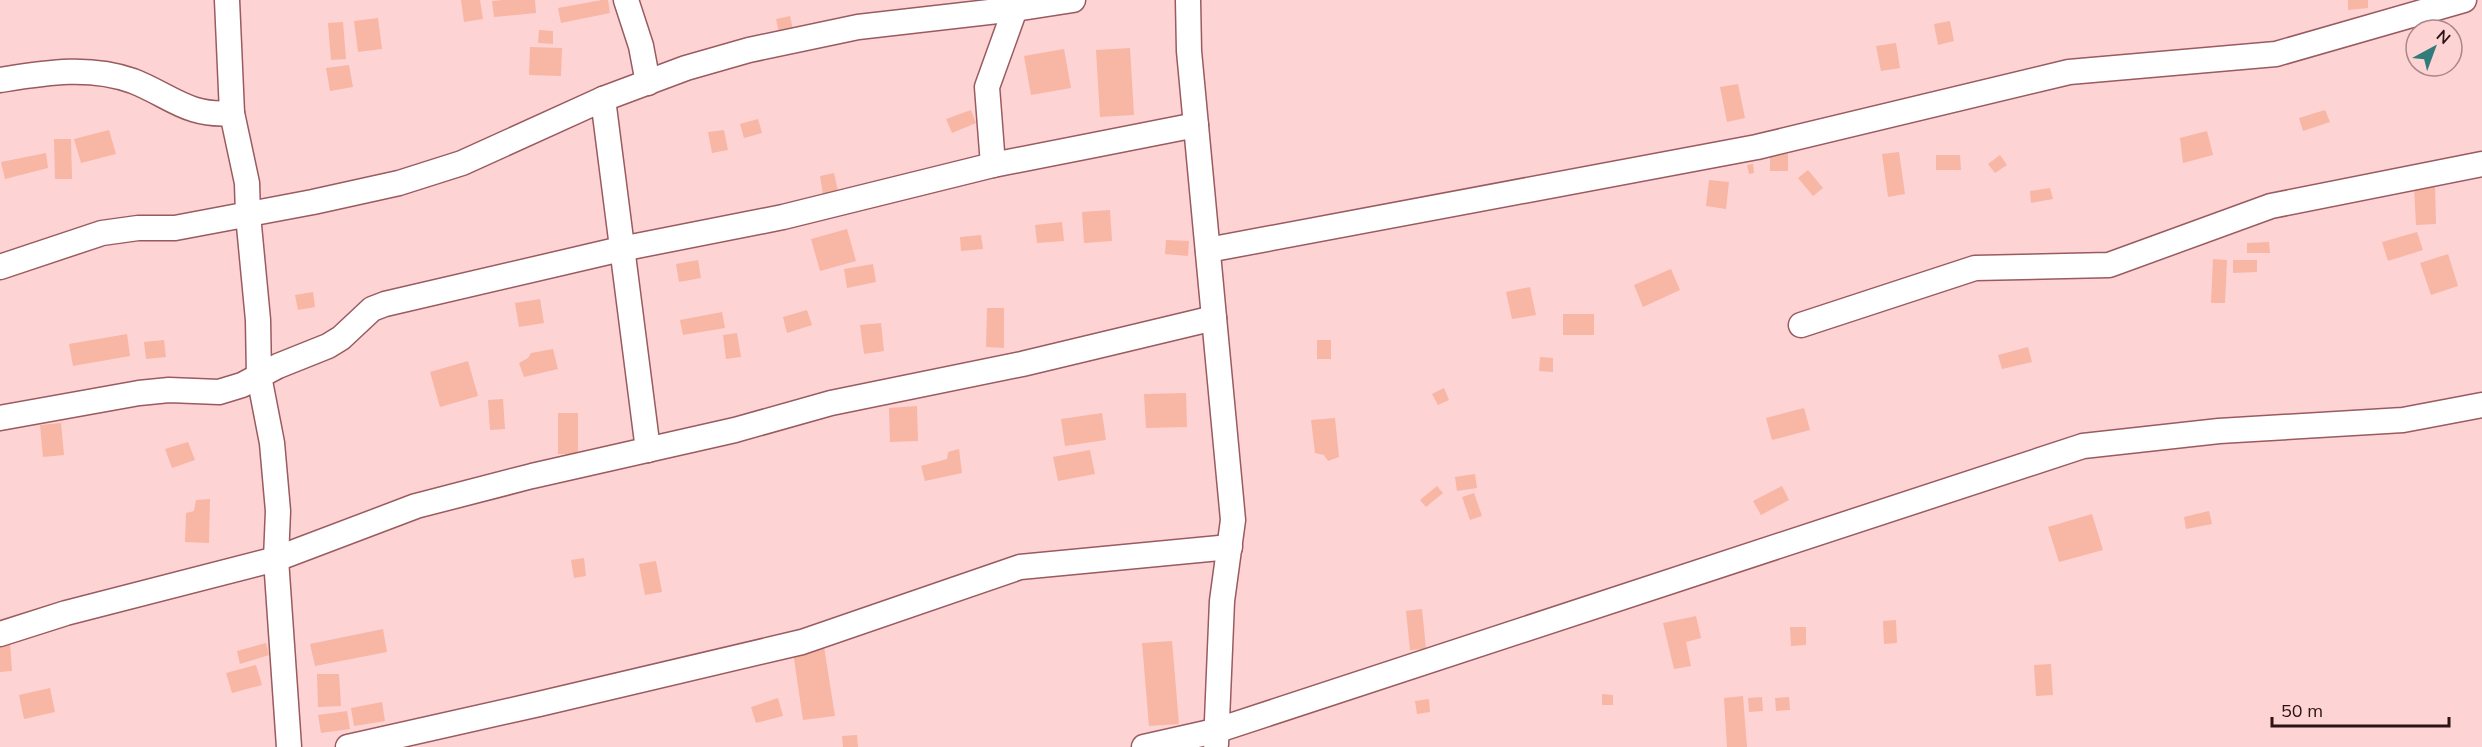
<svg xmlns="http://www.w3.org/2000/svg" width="2482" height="747" viewBox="0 0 2482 747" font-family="Mulish,sans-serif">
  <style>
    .building { fill: #f8b6a4 }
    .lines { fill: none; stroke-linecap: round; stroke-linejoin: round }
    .minor-casing { stroke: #995b5f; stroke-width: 27 }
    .minor { stroke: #fff; stroke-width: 24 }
  </style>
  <rect width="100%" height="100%" fill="#fed3d4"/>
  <g class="building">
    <path d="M461,0H480L483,19L464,22Z"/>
    <path d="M503,0H535L536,13L494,17L492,1Z"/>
    <path d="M602,0H608L610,13L561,23L558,8Z"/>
    <path d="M2348,0H2368V8L2348,10Z"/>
    <path d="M790,16L794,34L780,37L776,19Z"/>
    <path d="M378,18L382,49L358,52L354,21Z"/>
    <path d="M1950,21L1954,41L1938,45L1934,24Z"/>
    <path d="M343,22L346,59L331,60L328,23Z"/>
    <path d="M539,30L553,31V44L538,43Z"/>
    <path d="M1896,43L1900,68L1881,71L1876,46Z"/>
    <path d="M530,47L562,48L561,76L529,75Z"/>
    <path d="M1130,48L1134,115L1100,117L1096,50Z"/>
    <path d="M1064,49L1071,88L1031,95L1024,56Z"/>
    <path d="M349,65L353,87L330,91L326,68Z"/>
    <path d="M1738,84L1745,118L1727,122L1720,87Z"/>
    <path d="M971,110L976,123L952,133L946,119Z"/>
    <path d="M2325,110L2330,122L2303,131L2299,118Z"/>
    <path d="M758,119L762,133L744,138L740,124Z"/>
    <path d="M109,130L116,154L81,163L74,139Z"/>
    <path d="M724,130L728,150L712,153L708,132Z"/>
    <path d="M2207,131L2213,155L2183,163L2180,138Z"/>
    <path d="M54,139H71L72,179H55Z"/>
    <path d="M1899,152L1905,194L1888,197L1882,154Z"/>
    <path d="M46,153L48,168L5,179L1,162Z"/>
    <rect x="1770" y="154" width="18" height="17"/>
    <path d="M1936,155H1960L1961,170H1936Z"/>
    <path d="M2000,155L2007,165L1995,173L1988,164Z"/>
    <path d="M1753,164L1754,173L1749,174L1747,165Z"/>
    <path d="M1808,170L1823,188L1813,196L1798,178Z"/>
    <path d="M834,173L838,191L823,194L820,176Z"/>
    <path d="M1709,180L1729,182L1726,209L1706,206Z"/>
    <path d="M2435,186L2436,224L2416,225L2414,187Z"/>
    <path d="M2050,188L2053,199L2031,203L2030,191Z"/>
    <path d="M1110,210L1112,241L1084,243L1082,212Z"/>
    <path d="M1062,222L1064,241L1037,243L1035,225Z"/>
    <path d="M847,229L856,261L820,271L811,239Z"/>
    <path d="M2417,232L2423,250L2388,261L2382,242Z"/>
    <path d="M981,235L983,249L961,251L960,237Z"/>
    <path d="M1166,240L1189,241L1188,256L1165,254Z"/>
    <path d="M2269,242L2270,253H2247V243Z"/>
    <path d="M2448,254L2458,286L2431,295L2420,263Z"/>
    <path d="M2213,259L2227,260L2225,303H2211Z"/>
    <path d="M698,260L701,278L679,282L676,264Z"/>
    <path d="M2233,260H2257V272L2233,273Z"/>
    <path d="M873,264L876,282L847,288L844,269Z"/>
    <path d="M1671,269L1680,290L1643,307L1634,285Z"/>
    <path d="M1530,287L1536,315L1512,319L1506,292Z"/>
    <path d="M313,292L315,307L298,310L295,295Z"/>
    <path d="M540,299L544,323L519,327L515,303Z"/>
    <path d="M987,308H1004V348L986,347Z"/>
    <path d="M807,310L812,325L787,333L783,317Z"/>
    <path d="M722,312L725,328L683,335L680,320Z"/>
    <rect x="1563" y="314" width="31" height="21"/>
    <path d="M881,323L884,351L864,354L860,325Z"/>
    <path d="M737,333L741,357L726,359L723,335Z"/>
    <path d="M127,334L130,356L73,366L69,344Z"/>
    <path d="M164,340L166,357L146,359L144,342Z"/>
    <rect x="1317" y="340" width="14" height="19"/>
    <path d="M2028,347L2032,362L2002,369L1998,355Z"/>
    <path d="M553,349L558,369L524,377L519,363L528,358L531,353Z"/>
    <path d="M1540,357L1553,358V372L1539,371Z"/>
    <path d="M468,361L478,396L440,407L430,372Z"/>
    <path d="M1444,388L1449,400L1438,405L1432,394Z"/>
    <path d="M1186,393L1187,427L1146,428L1144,394Z"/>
    <path d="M503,399L505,429L490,430L488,400Z"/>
    <path d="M917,406L918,441L890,442L889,408Z"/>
    <path d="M1804,408L1810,430L1772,440L1766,418Z"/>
    <rect x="558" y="413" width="20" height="41"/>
    <path d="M1102,413L1106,440L1065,446L1061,419Z"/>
    <path d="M1335,418L1339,457L1328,461L1324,455L1315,453L1311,420Z"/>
    <path d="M61,423L64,455L43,457L40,425Z"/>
    <path d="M188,442L195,460L172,468L165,449Z"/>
    <path d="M959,449L962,473L925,481L921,466L947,459L948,452Z"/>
    <path d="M1090,450L1095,474L1058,481L1053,457Z"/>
    <path d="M1475,474L1477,488L1457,491L1455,477Z"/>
    <path d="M1437,486L1443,493L1426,507L1420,500Z"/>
    <path d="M1782,486L1789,500L1761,515L1753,501Z"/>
    <path d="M1474,493L1482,516L1470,520L1462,497Z"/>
    <path d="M210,499L209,543L185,542L186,513L194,511L196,500Z"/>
    <path d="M2209,511L2212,524L2186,529L2184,517Z"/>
    <path d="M2092,514L2103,550L2059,562L2048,527Z"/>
    <path d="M584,558L586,576L574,578L571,560Z"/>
    <path d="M656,561L662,592L645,595L639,564Z"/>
    <path d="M1422,609L1426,649L1410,650L1406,611Z"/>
    <path d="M1696,616L1701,638L1686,642L1691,666L1674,669L1663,623Z"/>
    <path d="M1896,620L1897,643L1884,644L1883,621Z"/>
    <path d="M1790,627H1806V645L1791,646Z"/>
    <path d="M383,629L387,652L315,666L310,644Z"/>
    <path d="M1172,641L1179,724L1149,726L1142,643Z"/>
    <path d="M10,642L12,671L0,672V643Z"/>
    <path d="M266,643L269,655L240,664L237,651Z"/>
    <path d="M824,647L835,716L803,720L793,652Z"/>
    <path d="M2051,664L2053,695L2036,696L2034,665Z"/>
    <path d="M256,665L262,685L232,693L226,673Z"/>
    <path d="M317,674H339L341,706L318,707Z"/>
    <path d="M50,688L55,712L24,719L19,695Z"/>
    <path d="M1602,694L1613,695V705H1602Z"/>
    <path d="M1743,696L1747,747H1727L1724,698Z"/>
    <path d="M1762,697L1763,711L1749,712L1748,698Z"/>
    <path d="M1789,697L1790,710L1776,711L1775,698Z"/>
    <path d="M778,698L783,716L756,723L751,707Z"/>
    <path d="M1429,699L1430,712L1417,714L1415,701Z"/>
    <path d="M382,702L385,721L354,726L351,708Z"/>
    <path d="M347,711L350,729L321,733L318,715Z"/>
    <path d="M857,735L858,747H843L842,736Z"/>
  </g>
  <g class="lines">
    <defs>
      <g id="minor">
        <path d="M227,0L232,113"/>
        <path d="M626,0L641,46L648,83"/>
        <path d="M1188,0L1189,51L1233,520L1222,601L1216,744"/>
        <path d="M0,80C44,73 89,65 133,81C171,96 188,117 232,113L247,183L248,215L258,320L259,376L272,443L278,511L276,559L289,747"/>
        <path d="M603,99L648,450"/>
        <path d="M993,165L987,87L1015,9L1014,0"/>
        <path d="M1208,250L1757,147L2069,72L2276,54L2464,0"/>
        <path d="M0,267L102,233L138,228H175L313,202L399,183L462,163L603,99L686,68L749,50L858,27L1015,9L1073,0"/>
        <path d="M1801,325L1975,268L2109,265L2271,206L2482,164"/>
        <path d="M0,418L139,393L169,390L219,392L242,385L278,366L328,346L341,338L372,309L385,304L621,249L783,217L993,165L1196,125"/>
        <path d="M0,634L66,613L276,559L416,506L532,476L735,430L831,403L1022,364L1214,318"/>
        <path d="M348,747L539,704L802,642L1020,567L1230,547"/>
        <path d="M1144,747L1215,731L2083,446L2219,431L2403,420L2482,405"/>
      </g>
    </defs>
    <use href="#minor" class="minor-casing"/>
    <use href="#minor" class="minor"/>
  </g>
  <g transform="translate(2434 48) rotate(41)"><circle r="28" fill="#fed3d4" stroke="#aa8688" stroke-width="1.5"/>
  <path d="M0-4.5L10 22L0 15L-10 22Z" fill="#327b7b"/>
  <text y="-9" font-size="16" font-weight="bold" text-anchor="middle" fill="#2c1315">N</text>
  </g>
  <path d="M2272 717v9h177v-9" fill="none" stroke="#2c1315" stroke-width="3"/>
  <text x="2281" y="717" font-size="18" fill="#2c1315" stroke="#fed3d4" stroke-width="4.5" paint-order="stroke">50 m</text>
</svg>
